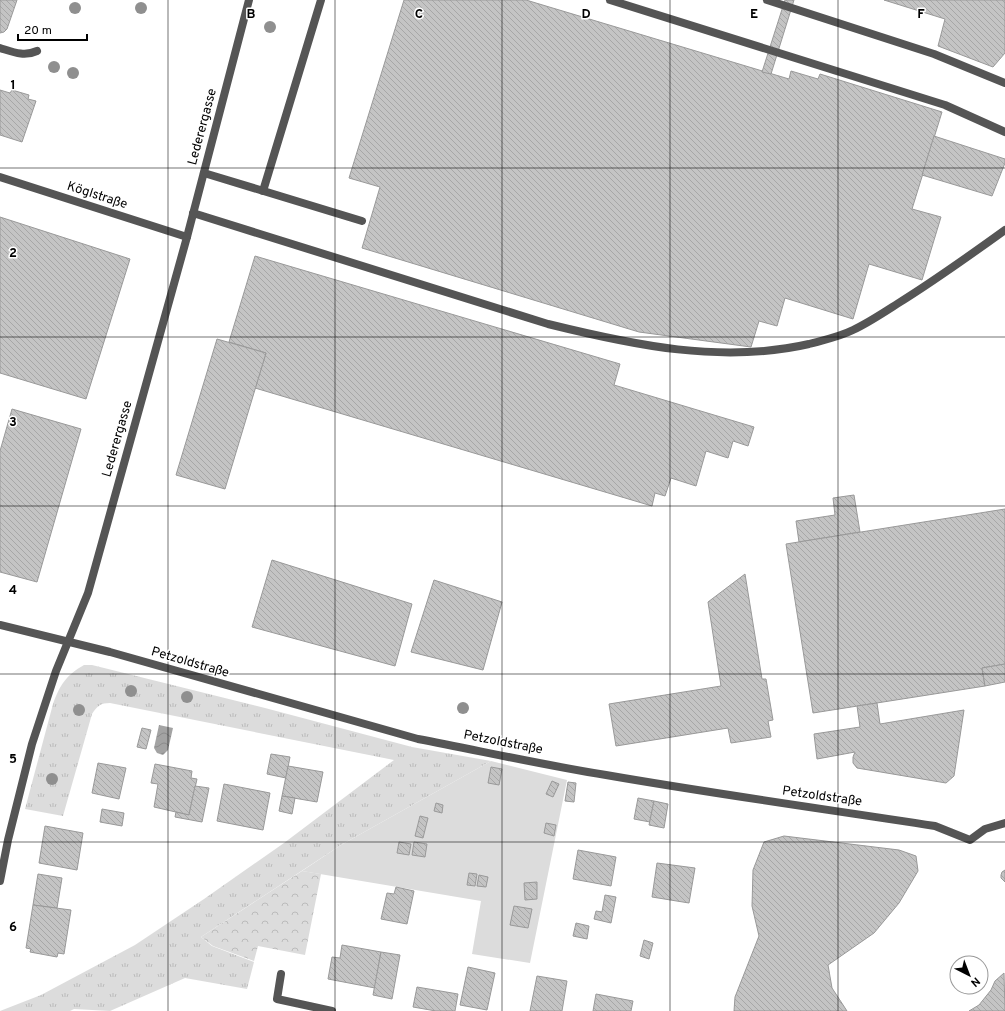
<svg xmlns="http://www.w3.org/2000/svg" width="1005" height="1011" viewBox="0 0 1005 1011" font-family="Overpass,sans-serif">
  <style>
    .grass { fill: url(#grass-tufts) }
    .forest { fill: url(#forest-crowns) }
    .garden { fill: #dcdcdc }
    .water { fill: url(#water-waves) }
    .building { fill: url(#building-back-hatch); stroke: #999 }
    .lines { fill: none; stroke-linecap: round; stroke-linejoin: round }
    .service { stroke: #555; stroke-width: 8 }
    .minor { stroke: #555; stroke-width: 8 }
    .tree { fill: #8f8f8f }
    .grid { fill: none; stroke: #000; stroke-width: 1; stroke-opacity: 0.55 }
    .labels { text-anchor: middle; dominant-baseline: central; stroke-width: 3; stroke-linejoin: round; paint-order: stroke }
    .street-label { font-size: 13px; fill: #000; stroke: #fff }
    .grid-label { font-size: 13px; text-anchor: middle; font-weight: bold; fill: #000; stroke: #fff; stroke-width: 3; stroke-linejoin: round; paint-order: stroke }
  </style>
  <defs>
    <pattern id="grass-tufts" width="24" height="20" patternUnits="userSpaceOnUse"><rect width="24" height="20" fill="#dcdcdc"/><path d="M3 7l-1-3M5 7V3M7 7l1-3M15 17l-1-3M17 17v-4M19 17l1-3" fill="none" stroke="#bbb"/></pattern>
    <pattern id="forest-crowns" width="20" height="18" patternUnits="userSpaceOnUse"><rect width="20" height="18" fill="#dcdcdc"/><path d="M2 6a3 3 0 1 1 6 0M12 15a3 3 0 1 1 6 0" fill="none" stroke="#bbb"/></pattern>
    <pattern id="water-waves" width="16" height="10" patternUnits="userSpaceOnUse"><rect width="16" height="10" fill="#a3a3a3"/><path d="M0 5q4-4 8 0t8 0" fill="none" stroke="#8b8b8b"/></pattern>
    <pattern id="building-back-hatch" width="6" height="6" patternUnits="userSpaceOnUse"><rect width="6" height="6" fill="#c4c4c4"/><path d="M-1 5l2 2M0 0l6 6M5-1l2 2" fill="none" stroke="#a7a7a7"/></pattern>
  </defs>
  <rect width="100%" height="100%" fill="#fff"/>
  <path class="grass" d="M84,665H92L265,708L412,747L491,761L341,845L201,937L212,946L254,962L247,989L185,978L110,1011L74,1009L70,1011H0L41,995L135,945L204,899L284,843L394,760L110,703C101,703 97,706 92,714L63,816L25,809L53,704C60,685 66,675 84,665Z"/>
  <path class="forest" d="M302,871L321,874L305,955L258,946L254,961L213,946L201,937Z"/>
  <path class="garden" d="M491,761L567,780L530,963L472,954L481,901L302,871L341,845Z"/>
  <path class="water" d="M159,725L173,728L168,750L163,755L157,753L154,748Z"/>
  <g class="building">
    <path d="M0,0H17L7,29L4,32L0,33Z"/>
    <path d="M404,0H526L789,79L791,71L818,79L820,74L942,112L912,209L941,217L922,280L869,264L853,319L785,298L777,326L759,321L751,347L639,332L362,248L380,187L349,178Z"/>
    <path d="M785,0H794L771,74L762,72Z"/>
    <path d="M884,0H1005V53L993,67L938,46L945,19Z"/>
    <path d="M0,90L10,93L12,90L29,95L28,99L36,101L22,142L0,135Z"/>
    <path d="M934,136L1005,159V163L992,196L922,175Z"/>
    <path d="M0,217L130,259L86,399L0,373Z"/>
    <path d="M255,256L620,364L614,385L754,427L748,446L733,441L728,458L706,451L696,486L671,478L665,496L655,493L652,506L255,388L266,353L229,342Z"/>
    <path d="M217,339L266,353L225,489L176,475Z"/>
    <path d="M12,409L81,429L37,582L0,572V451Z"/>
    <path d="M854,495L860,532L799,542L796,521L835,515L833,498Z"/>
    <path d="M1005,509V664L982,668L985,686L813,713L786,544Z"/>
    <path d="M272,560L412,604L395,666L252,627Z"/>
    <path d="M745,574L762,679H766L773,720L768,721L771,737L731,743L728,728L616,746L609,704L721,686L708,602Z"/>
    <path d="M434,580L502,602L483,670L411,652Z"/>
    <path d="M1005,664V682L985,686L982,668Z"/>
    <path d="M877,703L880,724L964,710L954,776L946,783L857,768L853,763V757L855,752L817,759L814,734L860,727L857,706Z"/>
    <path d="M142,728L151,730L146,749L137,747Z"/>
    <path d="M271,754L290,757L286,778L267,774Z"/>
    <path d="M98,763L126,768L119,799L92,793Z"/>
    <path d="M155,764L192,771L191,778L197,779L189,815L154,807L158,784L151,783Z"/>
    <path d="M288,766L323,772L317,802L282,796Z"/>
    <path d="M491,767L502,769L499,785L488,783Z"/>
    <path d="M552,781L559,784L553,797L546,794Z"/>
    <path d="M568,782L576,783L574,802L565,801Z"/>
    <path d="M224,784L270,793L263,830L217,821Z"/>
    <path d="M195,786L209,788L202,822L175,817L176,812L189,815Z"/>
    <path d="M282,796L295,798L292,814L279,811Z"/>
    <path d="M638,798L654,801L650,822L634,819Z"/>
    <path d="M654,801L668,804L664,828L649,825Z"/>
    <path d="M436,803L443,805L442,813L434,811Z"/>
    <path d="M102,809L124,813L122,826L100,822Z"/>
    <path d="M420,816L428,818L423,838L415,836Z"/>
    <path d="M546,823L556,825L554,836L544,833Z"/>
    <path d="M45,826L83,833L77,870L39,863Z"/>
    <path d="M784,836L899,850L916,856L918,871L899,903L874,933L828,965L832,988L847,1011H734L735,997L759,936L752,906L753,870L764,842Z"/>
    <path d="M399,842L411,844L409,855L397,853Z"/>
    <path d="M414,842L427,844L425,857L412,855Z"/>
    <path d="M578,850L616,857L611,886L573,879Z"/>
    <path d="M657,863L695,868L689,903L652,897Z"/>
    <path d="M1005,870V882L1001,878V875L1002,872Z"/>
    <path d="M469,873L477,874L475,886L467,885Z"/>
    <path d="M38,874L62,878L57,908L33,905Z"/>
    <path d="M479,875L488,877L486,887L477,886Z"/>
    <path d="M537,882V899L525,900L524,883Z"/>
    <path d="M396,887L414,891L407,924L381,919L387,893L394,894Z"/>
    <path d="M605,895L616,897L611,923L594,919L596,911L602,912Z"/>
    <path d="M33,905L71,910L64,954L58,953L57,957L30,952L31,949L26,948Z"/>
    <path d="M514,906L532,909L528,928L510,925Z"/>
    <path d="M576,923L589,926L587,939L573,936Z"/>
    <path d="M644,940L653,943L649,959L640,956Z"/>
    <path d="M342,945L381,952L375,988L328,979L332,957L340,958Z"/>
    <path d="M381,952L400,955L392,999L373,995Z"/>
    <path d="M468,967L495,973L487,1010L460,1005Z"/>
    <path d="M1004,973L1005,1011H969L979,1005L991,990L995,981Z"/>
    <path d="M537,976L567,981L562,1011H530Z"/>
    <path d="M417,987L458,994L455,1011H436L413,1007Z"/>
    <path d="M596,994L633,1001L631,1011H593Z"/>
  </g>
  <g class="lines">
    <g class="service">
      <path d="M610,0L945,105L1005,132"/>
      <path d="M767,0L934,54L1005,83"/>
      <path d="M0,48C13,52 24,57 37,51"/>
      <path d="M204,173L362,221"/>
      <path d="M263,191L321,0"/>
      <path d="M193,213L548,324C633,345 722,364 809,344C824,340 839,337 853,330C868,323 883,313 897,304C934,281 969,256 1005,230"/>
    </g>
    <g class="minor">
      <path d="M0,177L187,237"/>
      <path d="M0,625L110,652L418,739C481,751 543,765 606,775C715,794 825,809 935,826L970,840L985,829L1005,823"/>
      <path d="M0,881L8,840L32,744L56,671L88,593L187,237L249,0"/>
      <path d="M281,974L277,999L332,1011"/>
    </g>
  </g>
  <g class="tree">
    <circle cx="75" cy="8" r="6"/>
    <circle cx="141" cy="8" r="6"/>
    <circle cx="270" cy="27" r="6"/>
    <circle cx="54" cy="67" r="6"/>
    <circle cx="73" cy="73" r="6"/>
    <circle cx="131" cy="691" r="6"/>
    <circle cx="187" cy="697" r="6"/>
    <circle cx="463" cy="708" r="6"/>
    <circle cx="79" cy="710" r="6"/>
    <circle cx="52" cy="779" r="6"/>
  </g>
  <path class="grid" d="M168,0V1011M335,0V1011M502,0V1011M670,0V1011M838,0V1011M0,168H1005M0,337H1005M0,506H1005M0,674H1005M0,842H1005"/>
  <g class="labels">
    <g class="street-label">
      <text transform="translate(203 127) rotate(-75)">Lederergasse</text>
      <text transform="translate(97 196) rotate(18)">Köglstraße</text>
      <text transform="translate(118 439) rotate(-74)">Lederergasse</text>
      <text transform="translate(190 663) rotate(16)">Petzoldstraße</text>
      <text transform="translate(503 743) rotate(11)">Petzoldstraße</text>
      <text transform="translate(822 797) rotate(8)">Petzoldstraße</text>
    </g>
  </g>
  <g class="grid-label">
    <text x="251" y="18">B</text>
    <text x="419" y="18">C</text>
    <text x="586" y="18">D</text>
    <text x="754" y="18">E</text>
    <text x="921" y="18">F</text>
    <text x="13" y="89">1</text>
    <text x="13" y="257">2</text>
    <text x="13" y="426">3</text>
    <text x="13" y="594">4</text>
    <text x="13" y="763">5</text>
    <text x="13" y="931">6</text>
  </g>
  <g transform="translate(969 975) rotate(138)"><circle r="19" fill="#ffffff" stroke="#999999"/>
  <path d="M0-3L7 15L0 10L-7 15Z" fill="#000000"/>
  <text y="-6" font-size="11" font-weight="bold" text-anchor="middle" fill="#000000">N</text>
  </g>
  <path d="M18 34v6h69v-6" fill="none" stroke="#000000" stroke-width="2"/>
  <text x="24" y="34" font-size="12" fill="#000000" stroke="#ffffff" stroke-width="3" paint-order="stroke">20 m</text>
</svg>
